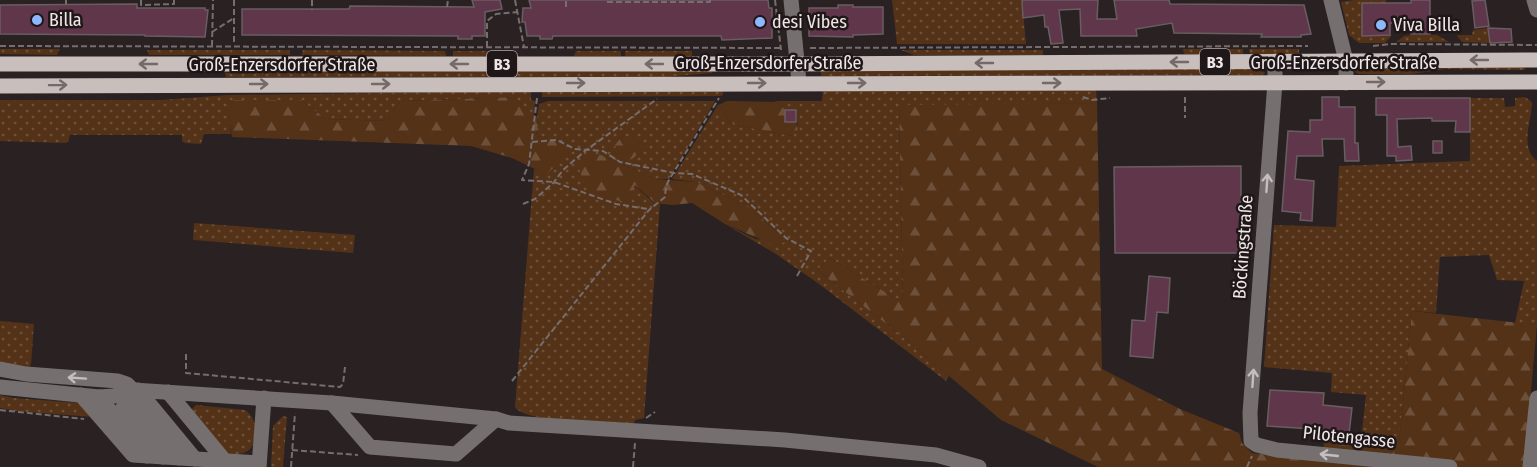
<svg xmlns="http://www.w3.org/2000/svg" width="1537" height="467" viewBox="0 0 1537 467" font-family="'Fira Sans Condensed',sans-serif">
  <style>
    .grass { fill: url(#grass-dots) }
    .forest { fill: url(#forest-firs) }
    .building { fill: #60364b; stroke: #685e62; stroke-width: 1.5 }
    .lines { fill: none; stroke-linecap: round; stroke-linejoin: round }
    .path { stroke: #756d6e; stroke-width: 2; stroke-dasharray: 6 3; stroke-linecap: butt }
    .minor { stroke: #75706f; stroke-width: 15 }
    .major { stroke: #c8bebb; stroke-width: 15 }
    .oneway { stroke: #746a6a }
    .oneway2 { stroke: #c4bebe }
    .poi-dot { fill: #8eb8fd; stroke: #201718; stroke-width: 2 }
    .labels { text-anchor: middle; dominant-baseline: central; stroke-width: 5; stroke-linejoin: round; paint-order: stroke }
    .shield { fill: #201718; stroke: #b0a9aa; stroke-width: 1.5 }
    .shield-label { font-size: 16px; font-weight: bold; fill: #eee8e8 }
    .poi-label { font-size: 18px; fill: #eee8e8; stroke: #201718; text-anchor: start }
    .street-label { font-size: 18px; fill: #eee8e8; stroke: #201718 }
  </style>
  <defs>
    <pattern id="grass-dots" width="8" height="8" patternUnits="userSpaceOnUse" patternTransform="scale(1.5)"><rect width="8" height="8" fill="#543218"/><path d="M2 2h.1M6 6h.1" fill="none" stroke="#6d503a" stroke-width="1.8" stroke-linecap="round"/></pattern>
    <pattern id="forest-firs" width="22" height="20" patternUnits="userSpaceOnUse" patternTransform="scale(1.5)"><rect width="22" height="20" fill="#543218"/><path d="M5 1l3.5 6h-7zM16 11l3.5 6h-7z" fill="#6d503a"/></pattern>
  </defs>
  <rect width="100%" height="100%" fill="#2a2122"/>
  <g class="grass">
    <path d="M892,0H1022L1026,44H897Z"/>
    <path d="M1354,0H1386V3L1362,4V35H1392L1385,43H1359L1349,35L1341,2Z"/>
    <path d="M1488,28L1490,43L1462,42L1457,36L1458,35H1472L1473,30Z"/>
    <path d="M1411,35H1437L1449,42H1396L1404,36Z"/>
    <path d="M0,49H60L57,55L0,54Z"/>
    <path d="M1183,49H1243V54H1184Z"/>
    <path d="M1249,49H1299V54H1250Z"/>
    <path d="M147,50H290V55H149Z"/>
    <path d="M303,50L445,51L446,56L302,55Z"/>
    <path d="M901,50H1043V55H914Z"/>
    <rect x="453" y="51" width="63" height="5"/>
    <path d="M576,51H621V56H574Z"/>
    <rect x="625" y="51" width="67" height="5"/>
    <path d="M1525,66V70L1445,69L1412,74H1359L1355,72L1357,68Z"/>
    <path d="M1262,68L1265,73L1262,75L821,76V69Z"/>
    <path d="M278,69L713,70L712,73L664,77H226L225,73Z"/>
    <path d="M1096,89L1097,103L899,106L903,303L830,258L817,270L903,337L949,376L946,381L819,284L776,254L725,224L755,239L784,242L772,227L745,205L696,182L672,179L718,105L731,124L792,136L798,129L796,110H785L778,102L773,101H822L823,90Z"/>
    <path d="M531,91V100L535,101L534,115L514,97L400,101L388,121L326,119L301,100H228L231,134H204L201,144L185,143L182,141V135H70L68,142L65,143L0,141V100H162L227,95Z"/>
    <path d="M542,91H723V95L720,96L542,97Z"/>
    <path d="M1525,97L1532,102C1532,121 1519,147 1537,161V325L1515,323L1524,281L1497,280L1489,255L1440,257L1436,313L1412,311L1399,443L1361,440L1366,395L1331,392L1332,373L1264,367L1274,225L1336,227L1339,166L1470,161V98H1504L1505,107L1515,106V98Z"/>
    <path d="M548,101H715L669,179H655L601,155L654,203L660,204L644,418L635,420L634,424C612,423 524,423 515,407L534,169L537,170L549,138L536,136L539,119L537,117L539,104Z"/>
    <path d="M194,223L355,235L353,253L193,240Z"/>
    <path d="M0,321L34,324L31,364L29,368L0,362Z"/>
    <path d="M0,395L14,398L81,403L93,417L15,411L0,408Z"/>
    <path d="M196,405L245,410C258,419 261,443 246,452C240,455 233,454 227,453L190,411Z"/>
    <path d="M283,416L287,417L283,467H271L273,426Z"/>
  </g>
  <g class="forest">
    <path d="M514,97L539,119L536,136L549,138L569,148L564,157L544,177L537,170L512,158L471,146L232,137L227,100H301L326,119L388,121L400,101Z"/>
    <path d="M727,101L778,102L785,110V122H796L798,129L792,136L731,124L718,105Z"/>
    <path d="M1097,103L1102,369L1180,409L1239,433L1242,443L1252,453L1323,461L1324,436L1399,443L1412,311L1537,325L1524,467H1098L1001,420L903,337L817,270L830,258L903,303L899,105Z"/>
    <path d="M630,137L638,140L641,148C636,157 632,161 622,161L617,157L615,145L620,139Z"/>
    <path d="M585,155H601L655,179L696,182L745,205L772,227L784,242L778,247L725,224L692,203L672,205L655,203L635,185L625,202C598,196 586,195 578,165Z"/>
  </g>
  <g class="building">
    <path d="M472,0H500L502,9L485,12V36H472V39H458V36L242,35V9H349L350,6L474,7Z"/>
    <path d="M529,0H768L769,8H772V38L722,40L721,36H553L552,39H540V36H527L525,22H522L523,8H531Z"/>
    <path d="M1022,0H1098L1097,19H1117L1114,0H1169L1170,4L1304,5L1311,34L1301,35V37H1261L1262,34L1174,33L1172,23L1136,29L1137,36H1081L1080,9L1059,10L1063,43L1051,44L1048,27H1045L1044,15L1023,18Z"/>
    <path d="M1411,0H1430V34H1411V23H1390V35L1362,36V3H1411Z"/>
    <path d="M1485,0L1489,26L1475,28L1472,1Z"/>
    <path d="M137,4V8H205V10H208L205,37L145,36V35L0,34V5Z"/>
    <path d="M838,5H853V7H883V34L853,35V37L809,36V8H838Z"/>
    <path d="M1488,28L1511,29L1512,42L1490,43Z"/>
    <path d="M1322,97H1339V107H1355V143H1358L1359,161H1345L1344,139H1322L1323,156H1297L1295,179L1314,181L1312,221L1300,220L1301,213L1282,211L1288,131L1310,132V120H1322Z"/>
    <path d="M1376,98H1470V132H1455L1456,121H1432V118L1397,119L1398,147L1411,146L1412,160L1396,161V156H1387V115H1376Z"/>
    <rect x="785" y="110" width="11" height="12"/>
    <rect x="1433" y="141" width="9" height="12"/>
    <path d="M1241,166V253H1115L1114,167Z"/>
    <path d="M1149,276L1170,278L1168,313L1157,312L1153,358L1130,356L1132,320L1145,321Z"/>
    <path d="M1270,390L1324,393L1323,405L1352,408L1349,434L1328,432L1329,430L1267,426Z"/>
  </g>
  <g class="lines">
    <g class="path">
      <path d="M66,0V4"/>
      <path d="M141,0V5L174,4V0"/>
      <path d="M234,0V45"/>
      <path d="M312,0V10"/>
      <path d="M515,0L524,47"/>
      <path d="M775,0L781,50"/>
      <path d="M607,2H710V0"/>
      <path d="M447,7L448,0"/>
      <path d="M566,7V0"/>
      <path d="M212,32L234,18"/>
      <path d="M0,46L783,48"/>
      <path d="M212,46L213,0"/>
      <path d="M1373,46L1390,44L1537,45"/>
      <path d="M487,47V21L496,14L518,12"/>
      <path d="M810,48L1308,46"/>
      <path d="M1083,97L1092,100L1110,98"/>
      <path d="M1185,97V118"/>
      <path d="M537,98L529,164L522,180L554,182L616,204L648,209"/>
      <path d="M532,142L557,140L575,149L603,151L620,162L674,173L692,174L741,195L786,238L811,251L797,276"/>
      <path d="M523,204L535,199L554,182L563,170L585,151L657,99"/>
      <path d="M186,354V373L340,387L343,384L345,367"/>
      <path d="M512,381L649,210L665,197L666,186L669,180L719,98"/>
      <path d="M0,410L84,419"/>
      <path d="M646,418L655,412"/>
      <path d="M292,450L358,455"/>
      <path d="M291,467L295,413"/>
      <path d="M633,467L635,443"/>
      <path d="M1247,467L1252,456"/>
    </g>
    <g class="minor">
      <path d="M791,0L799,82"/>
      <path d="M1331,0L1346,61V83"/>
      <path d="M1534,0L1537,10"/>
      <path d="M1275,61V82L1250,413L1251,441L1257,445L1277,450L1450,467"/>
      <path d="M0,369L26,374L118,381L127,384L133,390"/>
      <path d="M0,387L99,397L114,396L133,390L332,403L496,419L509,423L785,440L936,455L979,467"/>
      <path d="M138,390L195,459"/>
      <path d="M168,392L225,461"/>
      <path d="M123,393L179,458"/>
      <path d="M81,395L133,455L259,463"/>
      <path d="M99,397L147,456"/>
      <path d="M332,403L370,447L456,454L496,419"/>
      <path d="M123,407L163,457"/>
      <path d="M259,467L264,398"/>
      <path d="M1530,467L1537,398"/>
    </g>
    <g class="major">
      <path d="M0,64H797L1537,60"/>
      <path d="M0,86L1537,82"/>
    </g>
  </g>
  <defs><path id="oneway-shaft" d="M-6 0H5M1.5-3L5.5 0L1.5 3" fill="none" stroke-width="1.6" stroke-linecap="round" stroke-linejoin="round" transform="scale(1.5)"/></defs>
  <g class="oneway">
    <use href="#oneway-shaft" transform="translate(1479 60) rotate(180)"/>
    <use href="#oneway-shaft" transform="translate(1179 62) rotate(180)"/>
    <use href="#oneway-shaft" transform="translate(984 63) rotate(180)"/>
    <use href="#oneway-shaft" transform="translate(148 64) rotate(-180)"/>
    <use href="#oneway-shaft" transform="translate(459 64) rotate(180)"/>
    <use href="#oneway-shaft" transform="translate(654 64) rotate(180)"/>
    <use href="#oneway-shaft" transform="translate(1376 82)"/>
    <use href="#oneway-shaft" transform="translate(576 83)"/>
    <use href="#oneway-shaft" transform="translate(757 83)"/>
    <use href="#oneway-shaft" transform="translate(857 83)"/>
    <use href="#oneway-shaft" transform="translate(1052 83)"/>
    <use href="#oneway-shaft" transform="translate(259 84)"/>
    <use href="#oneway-shaft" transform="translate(381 84)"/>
    <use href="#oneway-shaft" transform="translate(58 85) rotate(-1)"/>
  </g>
  <g class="oneway2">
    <use href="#oneway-shaft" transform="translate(1267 183) rotate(-86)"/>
    <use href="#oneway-shaft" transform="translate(77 378) rotate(-176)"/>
    <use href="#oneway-shaft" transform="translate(1253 378) rotate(-86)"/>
    <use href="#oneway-shaft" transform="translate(1329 455) rotate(-174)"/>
  </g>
  <g class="poi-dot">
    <circle cx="37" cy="20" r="6"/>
    <circle cx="760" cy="22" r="6"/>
    <circle cx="1381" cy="25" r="6"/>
  </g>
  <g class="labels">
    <g class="shield">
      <rect x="1200" y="49" width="30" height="26" rx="4.5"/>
      <rect x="487" y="51" width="30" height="26" rx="4.5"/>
    </g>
    <g class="shield-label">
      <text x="1215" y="62">B3</text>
      <text x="502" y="64">B3</text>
    </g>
    <g class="poi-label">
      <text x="49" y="20">Billa</text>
      <text x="772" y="22">desi Vibes</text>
      <text x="1393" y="25">Viva Billa</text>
    </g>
    <g class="street-label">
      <text x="768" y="63">Groß-Enzersdorfer Straße</text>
      <text x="1344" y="63">Groß-Enzersdorfer Straße</text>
      <text x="282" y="65">Groß-Enzersdorfer Straße</text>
      <text transform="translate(1243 247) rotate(-86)">Böckingstraße</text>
      <text transform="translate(1349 437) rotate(6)">Pilotengasse</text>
    </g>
  </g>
</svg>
